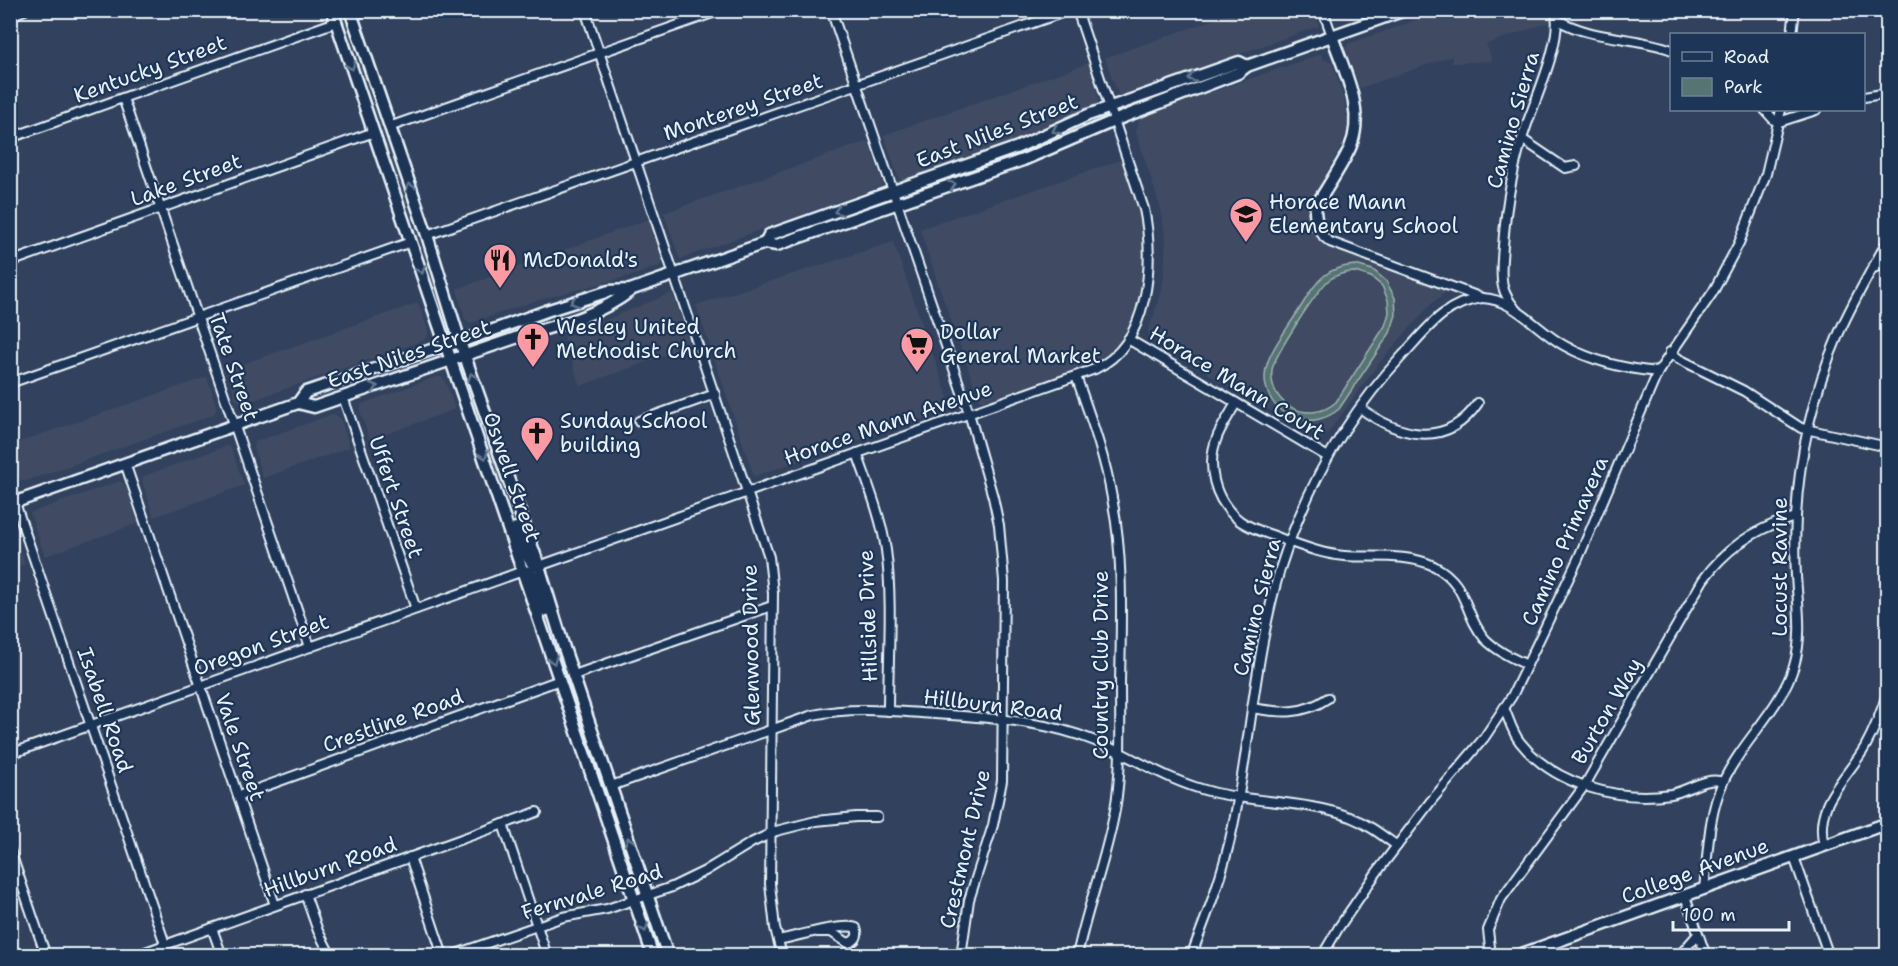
<svg xmlns="http://www.w3.org/2000/svg" width="1898" height="966" viewBox="0 0 1898 966" font-family="'Shantell Sans',sans-serif">
  <style>
    .built { fill: #414c63 }
    .green { fill: #567472; stroke: #9fb2b5; stroke-width: 1.5; fill-rule: evenodd }
    .lines { fill: none; stroke-linecap: round; stroke-linejoin: round }
    .street-casing { stroke: #e8f1f8; stroke-width: 12 }
    .secondary-casing { stroke: #e8f1f8; stroke-width: 15 }
    .street { stroke: #1d3557; stroke-width: 8 }
    .secondary { stroke: #1d3557; stroke-width: 10 }
    .oneway { stroke: #64778f }
    .labels { text-anchor: middle; dominant-baseline: central; stroke-width: 4.5; stroke-linejoin: round; paint-order: stroke }
    .street-label { font-size: 21px; fill: #e8f1f8; stroke: #1d3557 }
    .poi-label { font-size: 21px; fill: #e8f1f8; stroke: #1d3557; text-anchor: start }
  </style>
  <rect width="100%" height="100%" fill="#32425e"/>
  <filter id="ink" filterUnits="userSpaceOnUse"><feTurbulence type="fractalNoise" baseFrequency=".0167" numOctaves="2"/><feDisplacementMap in="SourceGraphic" scale="12" xChannelSelector="R" yChannelSelector="G"/><feConvolveMatrix kernelMatrix="1 2 1 2 8 2 1 2 1" color-interpolation-filters="sRGB"/></filter>
  <g filter="url(#ink)">
    <g class="built">
      <path d="M1239,11H1314L1319,26L1119,96L1105,58Z"/>
      <path d="M1443,11H1582L1486,44L1492,61L1452,63V56L1360,88L1346,49L1348,44Z"/>
      <path d="M1321,54L1323,59L1332,63L1344,99L1346,116H1350L1343,143L1311,200L1309,216L1314,230L1320,238L1330,246L1448,290L1430,305L1379,363L1324,438L1319,437L1230,388L1150,336L1148,331L1161,295L1164,276L1166,241L1161,209L1136,132L1139,123L1138,118Z"/>
      <path d="M1089,63L1098,98L1097,104L1027,137L902,180L899,179L884,135Z"/>
      <path d="M868,141L883,185L680,259L664,213Z"/>
      <path d="M1124,159L1143,213L1148,269L1136,317L1125,340L1106,361L1080,372L980,401L939,286L920,229Z"/>
      <path d="M649,219L663,263L661,265L637,274L534,301L471,323L465,319L457,289Z"/>
      <path d="M893,242L952,409L754,476L696,305Z"/>
      <path d="M672,293L690,346L580,386L564,337Z"/>
      <path d="M418,303L428,331V336L424,340L245,403H240L236,400L226,370Z"/>
      <path d="M207,377L216,406V411L212,415L26,481L21,480L18,477L11,456V445Z"/>
      <path d="M436,377H441L445,381L455,409L370,440L360,411L362,404Z"/>
      <path d="M334,414L340,418L350,447L263,478L254,449L255,442Z"/>
      <path d="M227,446L231,448L244,485L154,517L142,480L144,476Z"/>
      <path d="M120,481L126,487L138,523L45,556L30,513Z"/>
      <path d="M10,520L25,564L11,569H10Z"/>
    </g>
    <path class="green" d="M1355,265L1373,270L1386,281L1395,298L1396,315L1390,333L1339,409C1327,419 1311,423 1296,419C1285,415 1276,408 1271,399C1253,369 1279,341 1295,316C1304,303 1312,285 1325,275C1334,268 1344,266 1355,265ZM1355,272L1371,277L1382,286L1388,300L1389,313L1385,326L1336,402C1310,425 1268,406 1272,370C1274,356 1317,290 1329,280C1337,274 1346,272 1355,272Z"/>
    <g class="lines">
      <defs>
        <g id="street">
          <path d="M585,10L769,557L773,593L770,884L775,928L782,956"/>
          <path d="M831,10L969,413L993,497L999,525L1004,581L1002,781L993,825L969,900L961,956"/>
          <path d="M1323,10L1332,36"/>
          <path d="M10,16L25,10"/>
          <path d="M352,16L368,10"/>
          <path d="M1558,20C1592,40 1635,36 1672,50"/>
          <path d="M1792,34L1795,10"/>
          <path d="M1864,97L1888,93"/>
          <path d="M123,98L310,647"/>
          <path d="M1765,110L1774,120L1782,121L1816,110"/>
          <path d="M389,127L721,10"/>
          <path d="M10,138L336,22"/>
          <path d="M1522,139L1565,168L1576,166"/>
          <path d="M1317,226L1324,237L1330,242L1482,298C1515,299 1536,330 1565,346C1594,362 1625,369 1658,372"/>
          <path d="M427,235L1070,10"/>
          <path d="M10,262L374,132"/>
          <path d="M1873,268L1888,264"/>
          <path d="M1514,307C1509,301 1505,294 1503,287C1500,274 1502,259 1503,246C1506,204 1513,163 1527,124C1536,98 1564,36 1555,10"/>
          <path d="M1128,339L1328,457"/>
          <path d="M1670,352L1679,359L1744,391L1801,428L1888,447"/>
          <path d="M1076,376C1090,416 1105,456 1112,498C1124,559 1121,621 1120,683C1120,726 1122,769 1115,810C1106,860 1087,907 1077,956"/>
          <path d="M10,383L411,242"/>
          <path d="M343,397L416,609"/>
          <path d="M1236,403C1230,414 1223,424 1218,435C1205,465 1214,501 1240,521C1253,530 1268,533 1282,539C1302,546 1322,554 1344,556C1373,558 1407,553 1434,566C1469,584 1463,614 1485,639C1497,651 1512,658 1527,665"/>
          <path d="M1360,408C1398,436 1446,450 1478,403"/>
          <path d="M639,421L715,394"/>
          <path d="M857,453C868,485 881,516 886,550C893,602 888,658 888,711"/>
          <path d="M125,463L275,905"/>
          <path d="M10,488L165,944"/>
          <path d="M539,566L1095,369C1150,344 1155,260 1144,209L1077,10"/>
          <path d="M574,675L772,606"/>
          <path d="M1252,708C1281,713 1303,715 1328,698"/>
          <path d="M1504,708C1509,719 1512,732 1520,742C1554,785 1618,802 1671,794C1688,791 1706,776 1723,782"/>
          <path d="M10,754L523,571"/>
          <path d="M611,786L813,715C853,706 893,711 935,714C989,718 1044,720 1095,741C1136,758 1167,781 1212,792C1256,803 1308,801 1350,817C1368,824 1382,835 1397,846"/>
          <path d="M238,796L560,680"/>
          <path d="M503,824L547,956"/>
          <path d="M1824,846C1813,803 1846,780 1865,747C1875,729 1882,710 1888,691"/>
          <path d="M10,850L46,956"/>
          <path d="M410,857L443,956"/>
          <path d="M1794,857L1829,956"/>
          <path d="M1704,889C1708,854 1708,815 1723,782C1742,741 1780,710 1794,666C1803,636 1798,607 1796,576C1795,557 1795,537 1796,517C1799,454 1814,391 1839,333C1853,301 1871,271 1888,240"/>
          <path d="M305,894L318,931L331,956"/>
          <path d="M1685,896L1706,956"/>
          <path d="M212,928L222,956"/>
          <path d="M778,940C793,937 846,922 856,928C859,936 856,941 848,943L831,932H817"/>
          <path d="M134,956L537,812"/>
          <path d="M450,956L563,917L607,909L672,887L705,871L751,843L776,831L816,821L856,817H877"/>
          <path d="M1191,956C1208,913 1224,871 1233,826C1251,740 1255,651 1281,566C1306,488 1347,415 1403,355C1427,329 1444,303 1482,298"/>
          <path d="M1322,956L1339,927L1377,872L1431,801L1484,738L1512,696L1578,559L1658,372L1713,292L1739,243L1766,174L1781,110"/>
          <path d="M1491,956L1488,930L1501,899L1585,785L1703,580C1727,547 1757,527 1796,517"/>
          <path d="M1679,956L1698,934"/>
        </g>
        <g id="secondary">
          <path d="M332,10L653,956"/>
          <path d="M350,10L427,235L460,342L539,566L564,648L668,956"/>
          <path d="M1317,226L1315,212L1317,204C1328,186 1341,167 1350,148C1366,111 1344,71 1332,36"/>
          <path d="M765,243L769,235L1018,147L1088,115L1236,63L1239,62L1247,66"/>
          <path d="M298,403L306,392L431,350L460,342L546,311L609,291L630,290L765,243L777,245L1023,160L1123,117L1238,73L1247,66L1405,10"/>
          <path d="M10,504L298,403L314,407L527,334C563,324 601,314 630,291"/>
          <path d="M516,528L525,553L534,566H539"/>
          <path d="M523,571L530,572L536,582L545,611"/>
          <path d="M1516,956L1888,823"/>
        </g>
      </defs>
      <use href="#street" class="street-casing"/>
      <use href="#secondary" class="secondary-casing"/>
      <use href="#street" class="street"/>
      <use href="#secondary" class="secondary"/>
    </g>
    <defs><path id="oneway-chevron" d="M-2-3.5L2.5 0L-2 3.5" fill="none" stroke-width="1.6" stroke-linecap="round" stroke-linejoin="round" transform="scale(1.5)"/></defs>
    <g class="oneway">
      <use href="#oneway-chevron" transform="translate(351 66) rotate(71)"/>
      <use href="#oneway-chevron" transform="translate(1192 78) rotate(160)"/>
      <use href="#oneway-chevron" transform="translate(1056 130) rotate(155)"/>
      <use href="#oneway-chevron" transform="translate(952 185) rotate(-20)"/>
      <use href="#oneway-chevron" transform="translate(410 187) rotate(-109)"/>
      <use href="#oneway-chevron" transform="translate(838 211) rotate(161)"/>
      <use href="#oneway-chevron" transform="translate(421 270) rotate(71)"/>
      <use href="#oneway-chevron" transform="translate(574 302) rotate(163)"/>
      <use href="#oneway-chevron" transform="translate(472 377) rotate(-109)"/>
      <use href="#oneway-chevron" transform="translate(374 387) rotate(-18)"/>
      <use href="#oneway-chevron" transform="translate(484 455) rotate(71)"/>
      <use href="#oneway-chevron" transform="translate(553 660) rotate(71)"/>
      <use href="#oneway-chevron" transform="translate(629 841) rotate(-109)"/>
      <use href="#oneway-chevron" transform="translate(644 928) rotate(71)"/>
    </g>
  </g>
  <defs>
    <symbol id="school-pin" viewBox="-11 -11 22 30"><path d="M0 17L-7.5 6A9.5 9.5 0 1 1 7.5 6Z" fill="#ff9aa2" stroke="#1d3557"/><path d="M0-5L7-2L0 1L-7-2ZM-4 1L0 2.5L4 1V4Q0 6-4 4Z" fill="#111"/></symbol>
    <symbol id="restaurant-pin" viewBox="-11 -11 22 30"><path d="M0 17L-7.5 6A9.5 9.5 0 1 1 7.5 6Z" fill="#ff9aa2" stroke="#1d3557"/><path d="M-5-6h1v4h1v-4h1v4h1v-4h1v5L-1.5 .5V6h-2V.5L-5-1ZM5-6V6H3V1.5H1.5Q1.5-4 5-6Z" fill="#111"/></symbol>
    <symbol id="church-pin" viewBox="-11 -11 22 30"><path d="M0 17L-7.5 6A9.5 9.5 0 1 1 7.5 6Z" fill="#ff9aa2" stroke="#1d3557"/><path d="M-1.2-6h2.4v3.5h3.3v2.4h-3.3V6h-2.4V-.1h-3.3v-2.4h3.3Z" fill="#111"/></symbol>
    <symbol id="supermarket-pin" viewBox="-11 -11 22 30"><path d="M0 17L-7.5 6A9.5 9.5 0 1 1 7.5 6Z" fill="#ff9aa2" stroke="#1d3557"/><path d="M-6-5.5h2.5l.6 2H6L4.5 2H-2.5L-4.4-4H-6ZM-1.5 3.2a1.3 1.3 0 1 0 .1 0ZM3 3.2a1.3 1.3 0 1 0 .1 0Z" fill="#111"/></symbol>
  </defs>
  <g fill-rule="evenodd">
    <use href="#school-pin" x="1227" y="195" width="38" height="52"/>
    <use href="#restaurant-pin" x="481" y="241" width="38" height="52"/>
    <use href="#church-pin" x="514" y="320" width="38" height="52"/>
    <use href="#supermarket-pin" x="898" y="325" width="38" height="52"/>
    <use href="#church-pin" x="518" y="414" width="38" height="52"/>
  </g>
  <g class="labels">
    <g class="street-label">
      <text transform="translate(150 69) rotate(-20)">Kentucky Street</text>
      <text transform="translate(743 107) rotate(-19)">Monterey Street</text>
      <text transform="translate(1513 120) rotate(-74)">Camino Sierra</text>
      <text transform="translate(997 131) rotate(-21)">East Niles Street</text>
      <text transform="translate(186 180) rotate(-20)">Lake Street</text>
      <text transform="translate(409 354) rotate(-19)">East Niles Street</text>
      <text transform="translate(234 367) rotate(71)">Tate Street</text>
      <text transform="translate(1237 383) rotate(31)">Horace Mann Court</text>
      <text transform="translate(888 423) rotate(-19)">Horace Mann Avenue</text>
      <text transform="translate(512 477) rotate(71)">Oswell Street</text>
      <text transform="translate(396 497) rotate(71)">Uffert Street</text>
      <text transform="translate(1565 541) rotate(-66)">Camino Primavera</text>
      <text transform="translate(1780 567) rotate(-90)">Locust Ravine</text>
      <text transform="translate(1257 607) rotate(-76)">Camino Sierra</text>
      <text transform="translate(868 616) rotate(-92)">Hillside Drive</text>
      <text transform="translate(261 645) rotate(-20)">Oregon Street</text>
      <text transform="translate(751 645) rotate(-91)">Glenwood Drive</text>
      <text transform="translate(1101 665) rotate(-90)">Country Club Drive</text>
      <text transform="translate(993 705) rotate(7)">Hillburn Road</text>
      <text transform="translate(105 710) rotate(71)">Isabell Road</text>
      <text transform="translate(1607 711) rotate(-60)">Burton Way</text>
      <text transform="translate(393 721) rotate(-20)">Crestline Road</text>
      <text transform="translate(240 747) rotate(71)">Vale Street</text>
      <text transform="translate(965 849) rotate(-77)">Crestmont Drive</text>
      <text transform="translate(330 867) rotate(-20)">Hillburn Road</text>
      <text transform="translate(1695 871) rotate(-20)">College Avenue</text>
      <text transform="translate(592 892) rotate(-17)">Fernvale Road</text>
    </g>
    <g class="poi-label">
      <text x="1269" y="202">Horace Mann<tspan x="1269" dy="24">Elementary School</tspan></text>
      <text x="523" y="260">McDonald's</text>
      <text x="556" y="327">Wesley United<tspan x="556" dy="24">Methodist Church</tspan></text>
      <text x="940" y="332">Dollar<tspan x="940" dy="24">General Market</tspan></text>
      <text x="560" y="421">Sunday School<tspan x="560" dy="24">building</tspan></text>
    </g>
  </g>
  <rect width="1898" height="966" fill="none" stroke="#1d3557" stroke-width="36"/>
  <rect x="18" y="18" width="1862" height="930" fill="none" stroke="#e8f1f8" stroke-width="2" filter="url(#ink)"/>
  <rect x="1670" y="33" width="195" height="78" fill="#1d3557" stroke="#6e8097" stroke-width="1.5"/>
  <rect x="1682" y="52" width="30" height="9" fill="#1d3557" stroke="#6e8097" stroke-width="1.5"/>
  <text x="1724" y="63" font-size="18" fill="#e8f1f8">Road</text>
  <rect x="1682" y="78" width="30" height="18" fill="#567472" stroke="#6e8097" stroke-width="1.5"/>
  <text x="1724" y="93" font-size="18" fill="#e8f1f8">Park</text>
  <path d="M1673 921v9h116v-9" fill="none" stroke="#e8f1f8" stroke-width="3"/>
  <text x="1682" y="921" font-size="18" fill="#e8f1f8" stroke="#1d3557" stroke-width="4.5" paint-order="stroke">100 m</text>
</svg>
